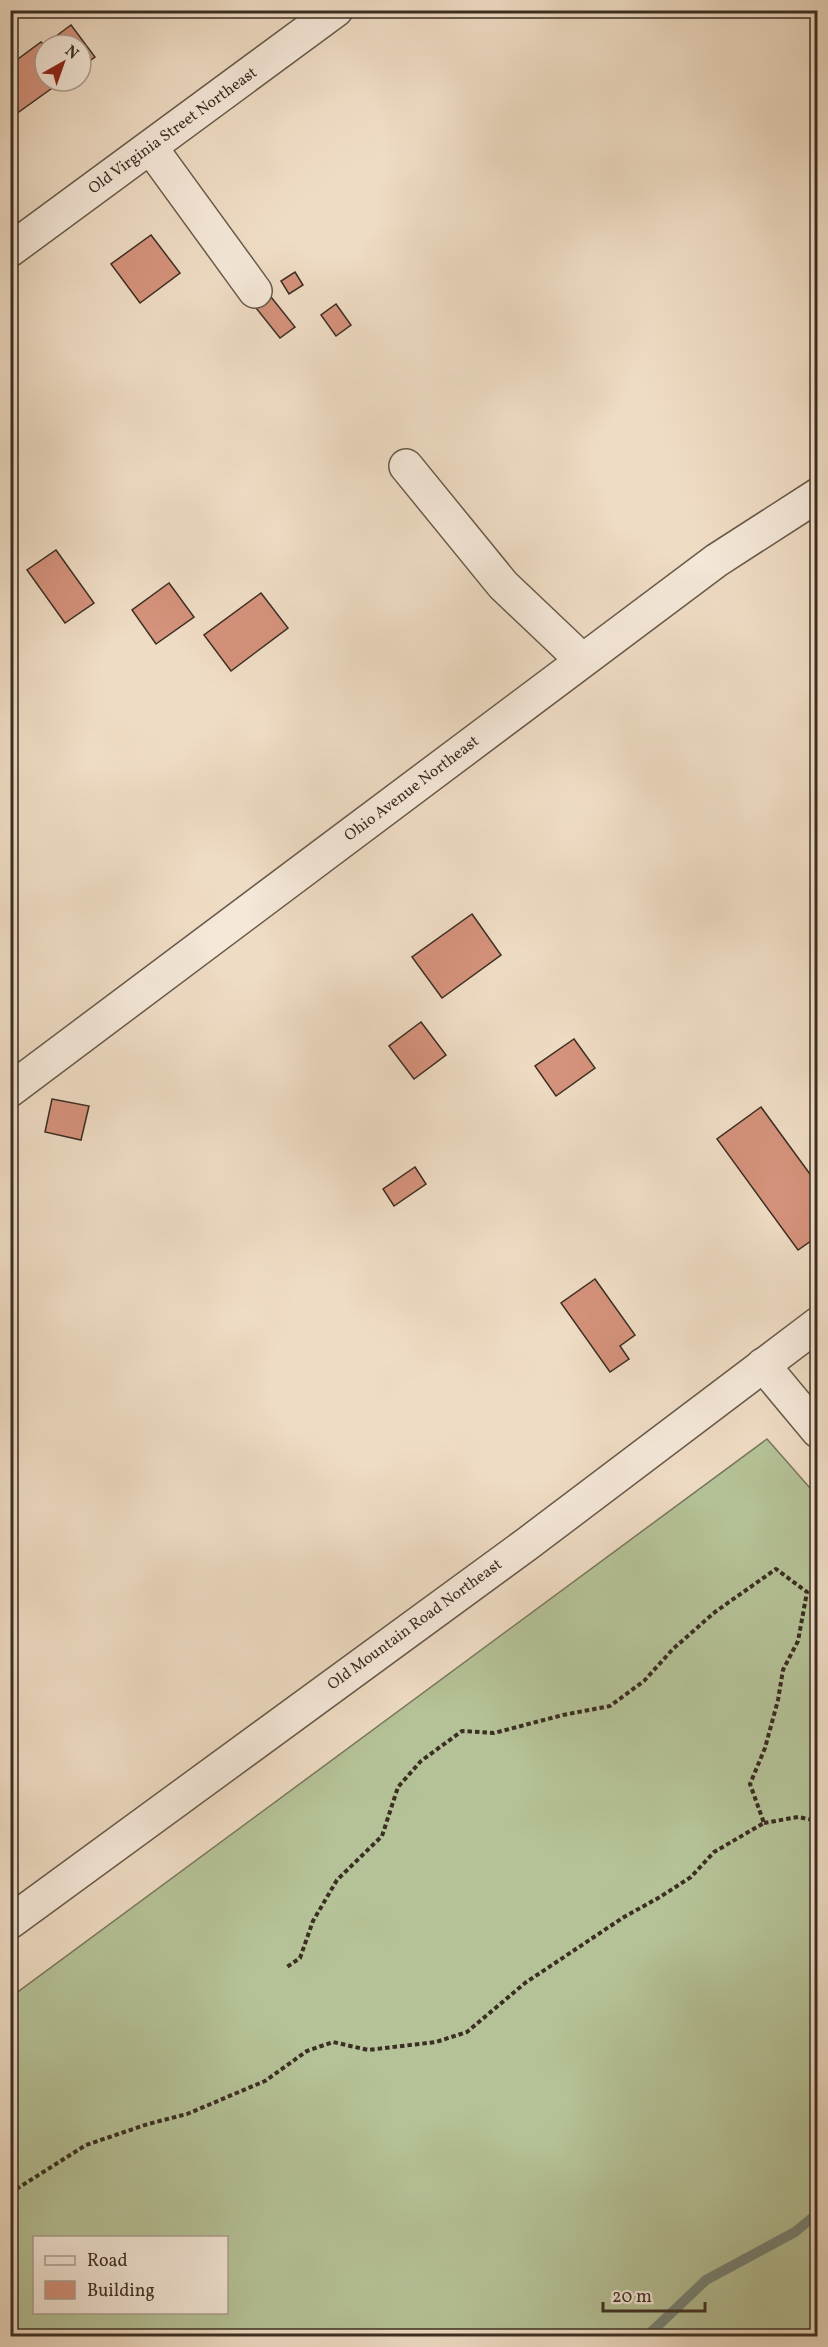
<svg xmlns="http://www.w3.org/2000/svg" width="828" height="2347" viewBox="0 0 828 2347" font-family="Vollkorn,serif">
  <style>
    .grass { fill: #b5c297; stroke: #78785c; stroke-width: 1.5; fill-rule: evenodd }
    .lines { fill: none; stroke-linecap: round; stroke-linejoin: round }
    .stream { stroke: #748378; stroke-width: 10 }
    .building { fill: #d5927c; stroke: #3b2e22; stroke-width: 1.5 }
    .minor-casing { stroke: #685a4a; stroke-width: 36 }
    .path { stroke: #3b2e22; stroke-width: 4; stroke-dasharray: 4.5 3; stroke-linecap: butt }
    .minor { stroke: #f5e8d9; stroke-width: 33 }
    .labels { text-anchor: middle; dominant-baseline: central; stroke-width: 6; stroke-linejoin: round; paint-order: stroke }
    .street-label { font-size: 16px; fill: #3b2e22; stroke: #f5e8d9 }
  </style>
  <rect width="100%" height="100%" fill="#efdcc4"/>
  <filter id="stains"><feTurbulence type="fractalNoise" baseFrequency=".00333" numOctaves="4"/><feColorMatrix values="0 0 0 0 .2 0 0 0 0 .09 0 0 0 0 .02 0 0 0 .5 -.17"/></filter>
  <radialGradient id="worn" r=".72"><stop offset=".6" stop-color="#630" stop-opacity="0"/><stop offset="1" stop-color="#630" stop-opacity=".3"/></radialGradient>
  <path class="grass" d="M767,1439L817,1496V2336H11V1997ZM34,2238H226V2312H34Z"/>
  <g class="lines">
    <path class="stream" d="M647,2336L706,2280L795,2232L818,2213"/>
  </g>
  <g class="building">
    <path d="M71,25L95,57L81,67V45H45V81H62L16,114L10,107V65L41,42L44,45Z"/>
    <path d="M151,235L180,273L140,303L111,264Z"/>
    <path d="M295,272L303,285L289,294L281,281Z"/>
    <path d="M271,297L295,327L280,338L256,308Z"/>
    <path d="M336,304L351,325L336,336L321,315Z"/>
    <path d="M56,550L94,603L65,623L27,570Z"/>
    <path d="M169,583L194,617L156,644L132,610Z"/>
    <path d="M261,593L288,628L231,671L204,635Z"/>
    <path d="M472,914L501,955L442,998L412,957Z"/>
    <path d="M421,1022L446,1055L414,1079L389,1046Z"/>
    <path d="M574,1039L595,1068L556,1096L535,1066Z"/>
    <path d="M52,1099L89,1106L81,1140L45,1132Z"/>
    <path d="M761,1107L818,1185V1236L798,1250L717,1139Z"/>
    <path d="M415,1167L426,1184L394,1206L383,1189Z"/>
    <path d="M595,1279L635,1335L620,1346L629,1359L610,1372L561,1303Z"/>
  </g>
  <g class="lines">
    <defs>
      <g id="minor">
        <path d="M151,148L255,291"/>
        <path d="M10,250L336,10"/>
        <path d="M406,466L503,585L582,660"/>
        <path d="M10,1090L717,560L818,495"/>
        <path d="M763,1365L818,1431"/>
        <path d="M10,1922L527,1544L818,1324"/>
      </g>
    </defs>
    <use href="#minor" class="minor-casing"/>
    <g class="path">
      <path d="M764,1823L798,1817L818,1821"/>
      <path d="M10,2193L86,2145L148,2124L187,2114L265,2081L307,2051L333,2042L368,2050L436,2042L467,2032L525,1983L624,1917L660,1897L691,1877L714,1852L764,1823L750,1784L765,1748L778,1700L783,1670L798,1641L807,1592L776,1569L715,1612L673,1649L644,1681L610,1706L563,1715L494,1733L462,1731L421,1761L398,1787L382,1836L337,1880L313,1921L300,1958L287,1967"/>
    </g>
    <use href="#minor" class="minor"/>
  </g>
  <g class="labels">
    <g class="street-label">
      <text transform="translate(173 131) rotate(-36)">Old Virginia Street Northeast</text>
      <text transform="translate(412 789) rotate(-37)">Ohio Avenue Northeast</text>
      <text transform="translate(415 1625) rotate(-36)">Old Mountain Road Northeast</text>
    </g>
  </g>
  <rect width="828" height="2347" fill="none" stroke="#efdcc4" stroke-width="36"/>
  <rect x="12" y="12" width="804" height="2323" fill="none" stroke="#3b2e22" stroke-width="3"/>
  <rect x="18" y="18" width="792" height="2311" fill="none" stroke="#3b2e22" stroke-width="1.5"/>
  <rect x="33" y="2236" width="195" height="78" fill="#f5e8d9" stroke="#ab9e90" stroke-width="1.5"/>
  <rect x="45" y="2256" width="30" height="9" fill="#f5e8d9" stroke="#ab9e90" stroke-width="1.5"/>
  <text x="87" y="2266" font-size="18" fill="#3b2e22">Road</text>
  <rect x="45" y="2281" width="30" height="18" fill="#d5927c" stroke="#ab9e90" stroke-width="1.5"/>
  <text x="87" y="2296" font-size="18" fill="#3b2e22">Building</text>
  <g transform="translate(63 63) rotate(40)"><circle r="28" fill="#f5e8d9" stroke="#ab9e90" stroke-width="1.5"/>
  <path d="M0-4.5L10 22L0 15L-10 22Z" fill="#8f2418"/>
  <text y="-9" font-size="16" font-weight="bold" text-anchor="middle" fill="#3b2e22">N</text>
  </g>
  <path d="M603 2302v9h102v-9" fill="none" stroke="#3b2e22" stroke-width="3"/>
  <text x="612" y="2302" font-size="18" fill="#3b2e22" stroke="#f5e8d9" stroke-width="4.5" paint-order="stroke">20 m</text>
  <rect width="100%" height="100%" filter="url(#stains)"/>
  <rect width="100%" height="100%" fill="url(#worn)"/>
</svg>
